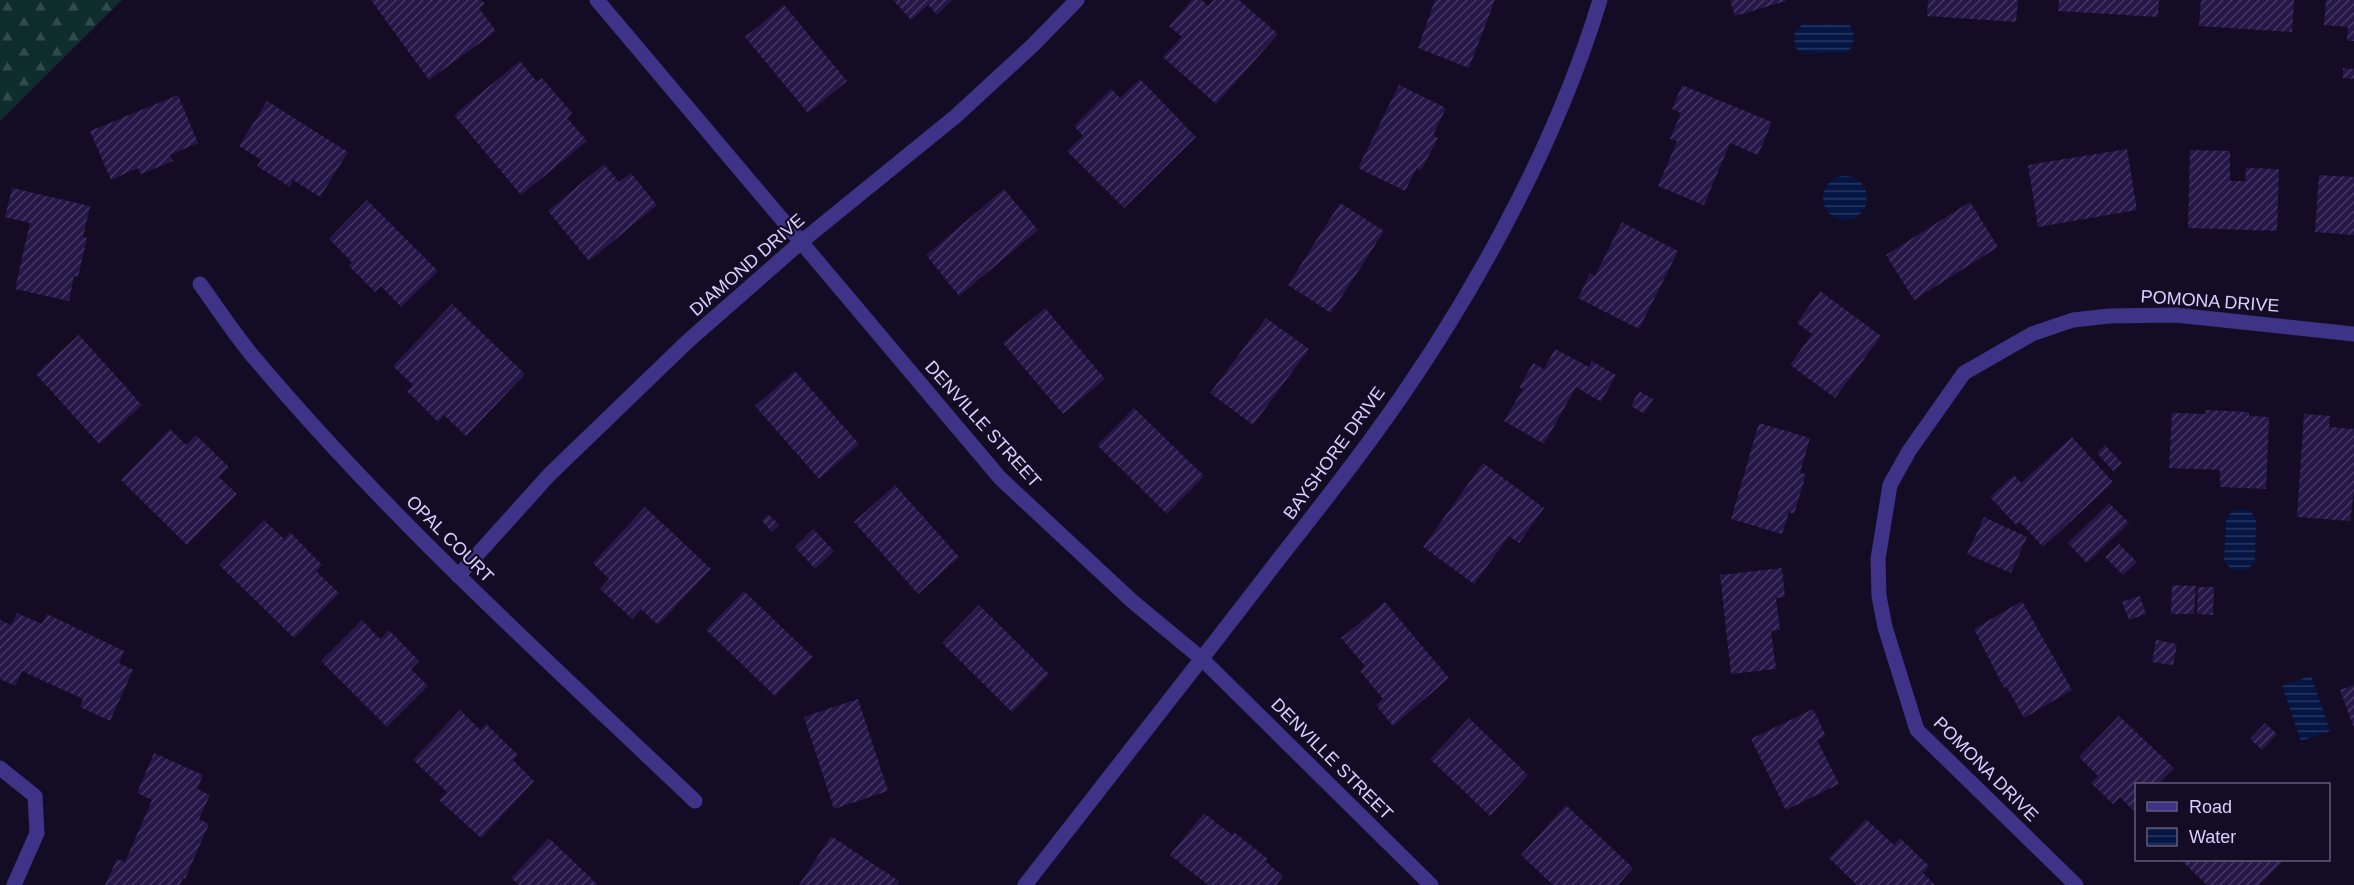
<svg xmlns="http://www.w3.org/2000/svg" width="2354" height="885" viewBox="0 0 2354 885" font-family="Helvetica,sans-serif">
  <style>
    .forest { fill: url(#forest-firs) }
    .water { fill: url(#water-rules) }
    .building { fill: url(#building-hatch) }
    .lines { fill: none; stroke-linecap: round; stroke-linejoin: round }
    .minor { stroke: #3f3387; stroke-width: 15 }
    .tertiary { stroke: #3f3387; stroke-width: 15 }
    .labels { text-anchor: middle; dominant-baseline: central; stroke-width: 4.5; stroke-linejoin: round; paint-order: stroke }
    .street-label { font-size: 18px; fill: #dacfff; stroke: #130c24 }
  </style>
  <defs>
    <pattern id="forest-firs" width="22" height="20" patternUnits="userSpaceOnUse" patternTransform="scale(1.5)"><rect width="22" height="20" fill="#0f2d2f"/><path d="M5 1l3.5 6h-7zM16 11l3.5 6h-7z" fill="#314a4e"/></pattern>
    <pattern id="water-rules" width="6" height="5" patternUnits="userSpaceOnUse" patternTransform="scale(1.5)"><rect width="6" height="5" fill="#051644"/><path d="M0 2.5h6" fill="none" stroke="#293760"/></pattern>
    <pattern id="building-hatch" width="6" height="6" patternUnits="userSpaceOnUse" patternTransform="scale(1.5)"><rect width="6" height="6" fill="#251747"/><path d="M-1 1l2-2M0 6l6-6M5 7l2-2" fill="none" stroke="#443863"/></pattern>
  </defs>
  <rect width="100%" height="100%" fill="#130c24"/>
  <path class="forest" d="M0,0H122L0,121Z"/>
  <g class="water">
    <path d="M1803,23L1850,25C1856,36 1855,43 1847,53L1803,54L1795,47L1794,34Z"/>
    <circle cx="1845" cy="198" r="22"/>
    <path d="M2233,510H2250L2256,520L2255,562L2246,570L2231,569L2224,561L2226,519Z"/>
    <path d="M2311,676L2330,731L2301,741L2282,686Z"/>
  </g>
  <g class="building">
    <path d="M371,0H481L485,4L479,8L496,31L429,80Z"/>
    <path d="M893,0H952L937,15L928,5L911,20Z"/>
    <path d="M1192,0H1202L1208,6L1214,0H1239L1278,34L1216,104L1163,57L1182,37L1169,26Z"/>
    <path d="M1435,0H1495L1469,68L1418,48Z"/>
    <path d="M1730,0H1786V1L1735,16Z"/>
    <path d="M1928,0H2018L2016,22L1927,16Z"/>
    <path d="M2059,0H2159L2158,17L2058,11Z"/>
    <path d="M2201,0H2294L2292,32L2199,26Z"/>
    <path d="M2326,0H2354V41H2347L2348,27L2324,25Z"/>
    <path d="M784,5L847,81L808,113L745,37Z"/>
    <path d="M520,61L537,82L542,78L572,113L567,118L587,141L521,195L454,115Z"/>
    <path d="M2343,68L2354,69V79L2343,78Z"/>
    <path d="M1140,79L1196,137L1124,208L1067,151L1083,136L1074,126L1111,89L1120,98Z"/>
    <path d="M1399,85L1446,108L1433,135L1438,138L1421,170L1417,168L1405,191L1358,168Z"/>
    <path d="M1682,85L1772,122L1758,155L1730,143L1704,205L1658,186L1677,141L1670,139L1681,113L1672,109Z"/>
    <path d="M178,95L198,143L170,155L173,161L141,174L138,168L111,180L90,131Z"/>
    <path d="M267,101L348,152L320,197L293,180L290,187L257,166L261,160L239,146Z"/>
    <path d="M2127,149L2137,210L2038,227L2028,165Z"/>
    <path d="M2190,150L2230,151V181H2245L2246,168L2279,169L2277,231L2188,228Z"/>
    <path d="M604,164L619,182L631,173L657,205L589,261L548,211Z"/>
    <path d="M2319,175L2354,177V235L2315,232Z"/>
    <path d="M12,188L90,206L83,237L87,238L78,277L74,276L69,301L15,289L30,223L5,217Z"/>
    <path d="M1004,189L1038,230L959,296L926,255Z"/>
    <path d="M367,200L438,271L401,307L381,286L375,292L349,266L352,262L329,239Z"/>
    <path d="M1970,202L1998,247L1914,300L1886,255Z"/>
    <path d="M1340,203L1384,231L1331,313L1288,285Z"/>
    <path d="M1622,222L1678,251L1639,329L1578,298L1590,273L1595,276Z"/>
    <path d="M1820,291L1881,336L1835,398L1790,365L1812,334L1797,323Z"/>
    <path d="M452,304L525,374L466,436L444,415L438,422L407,391L413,385L393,366Z"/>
    <path d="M1045,308L1105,379L1063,414L1003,343Z"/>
    <path d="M1266,318L1309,349L1253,425L1210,393Z"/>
    <path d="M79,335L142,405L99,444L36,374Z"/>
    <path d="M1555,349L1589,367L1592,361L1616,375L1601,402L1576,387L1544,444L1504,421L1523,389L1519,387L1533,363L1544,369Z"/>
    <path d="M795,371L859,444L819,479L755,406Z"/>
    <path d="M1639,391L1653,399L1644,414L1631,406Z"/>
    <path d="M1134,408L1204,476L1167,514L1097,445Z"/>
    <path d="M2205,410L2249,412V416L2269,417L2266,489L2220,487V470L2169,468L2172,413L2206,414Z"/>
    <path d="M2304,414L2330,416L2329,427L2354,429V490L2350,521L2297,517Z"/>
    <path d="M1759,423L1810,438L1800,473L1806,474L1794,514L1789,512L1782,534L1731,519Z"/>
    <path d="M170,429L186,445L196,435L229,467L219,477L237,494L187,545L121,480Z"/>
    <path d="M2072,437L2113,482L2043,547L2020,522L2016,525L1990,497L2014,475L2021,483Z"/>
    <path d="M2105,445L2122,463L2113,471L2097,453Z"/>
    <path d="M1483,463L1544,508L1519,543L1509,536L1474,584L1423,547Z"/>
    <path d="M895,485L959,557L918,594L854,522Z"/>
    <path d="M2109,503L2129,523L2087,563L2068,543Z"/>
    <path d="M645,507L711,569L658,625L641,609L632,619L600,589L609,579L593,563Z"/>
    <path d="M768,514L779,525L772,532L762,521Z"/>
    <path d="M1984,517L2027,537L2011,573L1967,554Z"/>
    <path d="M264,520L284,539L290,532L322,565L316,571L339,593L294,638L219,565Z"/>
    <path d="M813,529L834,551L815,569L795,547Z"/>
    <path d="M2119,544L2137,562L2123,575L2105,557Z"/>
    <path d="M1782,568L1785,597L1776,598L1780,630L1771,631L1776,669L1731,674L1720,575Z"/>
    <path d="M2172,585L2196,586L2194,614H2171Z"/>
    <path d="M2198,587H2214L2213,615L2197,614Z"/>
    <path d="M744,591L813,657L775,696L706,630Z"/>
    <path d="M2140,596L2146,614L2129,620L2122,602Z"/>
    <path d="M2022,601L2072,690L2024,718L2006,686L2004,688L1974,629Z"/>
    <path d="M1385,602L1449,678L1393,726L1376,705L1383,699L1360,671L1365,666L1341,638Z"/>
    <path d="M979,605L1049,674L1012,712L942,643Z"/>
    <path d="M17,613L42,624L47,614L124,651L119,663L133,670L110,721L80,707L83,699L22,671L15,686L0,679V620L11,625Z"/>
    <path d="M362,620L380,639L389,630L419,661L411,669L428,686L387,727L321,661Z"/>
    <path d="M2156,640L2177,644L2173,665L2152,662Z"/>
    <path d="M2354,685V728L2340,690Z"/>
    <path d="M858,699L888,791L834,809L804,717Z"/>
    <path d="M1813,709L1826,736L1817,740L1839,784L1786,810L1751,739Z"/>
    <path d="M460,710L480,730L486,724L518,755L513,760L534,781L481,838L439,800L447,792L413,760Z"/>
    <path d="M2119,716L2174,768L2158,784H2136V807L2133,810L2120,797L2113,804L2091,783L2098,776L2079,757Z"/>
    <path d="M1469,718L1528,775L1490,816L1430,759Z"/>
    <path d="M2265,723L2277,734L2262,750L2250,739Z"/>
    <path d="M154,753L203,775L197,789L210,795L199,819L209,824L185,879L183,878L180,885H105L117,859L125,862L152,800L137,793Z"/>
    <path d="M1566,805L1633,868L1618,885H1553L1521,855Z"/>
    <path d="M1204,813L1232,835L1234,832L1268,859L1265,861L1283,876L1276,885H1208L1170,855Z"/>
    <path d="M1866,819L1894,845L1900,838L1929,866L1923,873L1935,885H1857L1829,858Z"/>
    <path d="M831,836L899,881L897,885H799Z"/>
    <path d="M549,838L598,885H519L511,878Z"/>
    <path d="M2181,860H2284L2259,885H2207Z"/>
  </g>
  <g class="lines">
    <g class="minor">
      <path d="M597,0L1000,478L1132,601L1202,659L1431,885"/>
      <path d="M200,284C219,310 236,337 257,361C390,519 545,658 695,801"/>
      <path d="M458,576L549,475L688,341L801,242L956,116L1033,45L1077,0"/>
      <path d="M0,768L35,796L37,833L14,885"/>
      <path d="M2076,885L1917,730L1885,627L1879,596L1878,559L1890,485L1909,451L1964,373L2032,334L2073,320L2109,316L2176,315L2354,334"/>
    </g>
    <path class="tertiary" d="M1025,885C1103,785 1181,686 1258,586C1295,538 1333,491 1369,442C1464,313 1553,154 1600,0"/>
  </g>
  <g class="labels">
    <g class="street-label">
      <text transform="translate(747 265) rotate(-41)">DIAMOND DRIVE</text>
      <text transform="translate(2210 301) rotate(4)">POMONA DRIVE</text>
      <text transform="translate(983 424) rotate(48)">DENVILLE STREET</text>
      <text transform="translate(1334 453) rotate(-54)">BAYSHORE DRIVE</text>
      <text transform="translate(450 539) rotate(45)">OPAL COURT</text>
      <text transform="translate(1332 759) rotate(45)">DENVILLE STREET</text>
      <text transform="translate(1986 769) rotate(45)">POMONA DRIVE</text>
    </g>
  </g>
  <rect x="2135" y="783" width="195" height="78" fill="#130c24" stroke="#635a7c" stroke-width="1.5"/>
  <rect x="2147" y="802" width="30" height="9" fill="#3f3387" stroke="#635a7c" stroke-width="1.5"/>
  <text x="2189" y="813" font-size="18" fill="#dacfff">Road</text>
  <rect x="2147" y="828" width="30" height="18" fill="url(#water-rules)" stroke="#635a7c" stroke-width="1.5"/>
  <text x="2189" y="843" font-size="18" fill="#dacfff">Water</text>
</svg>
